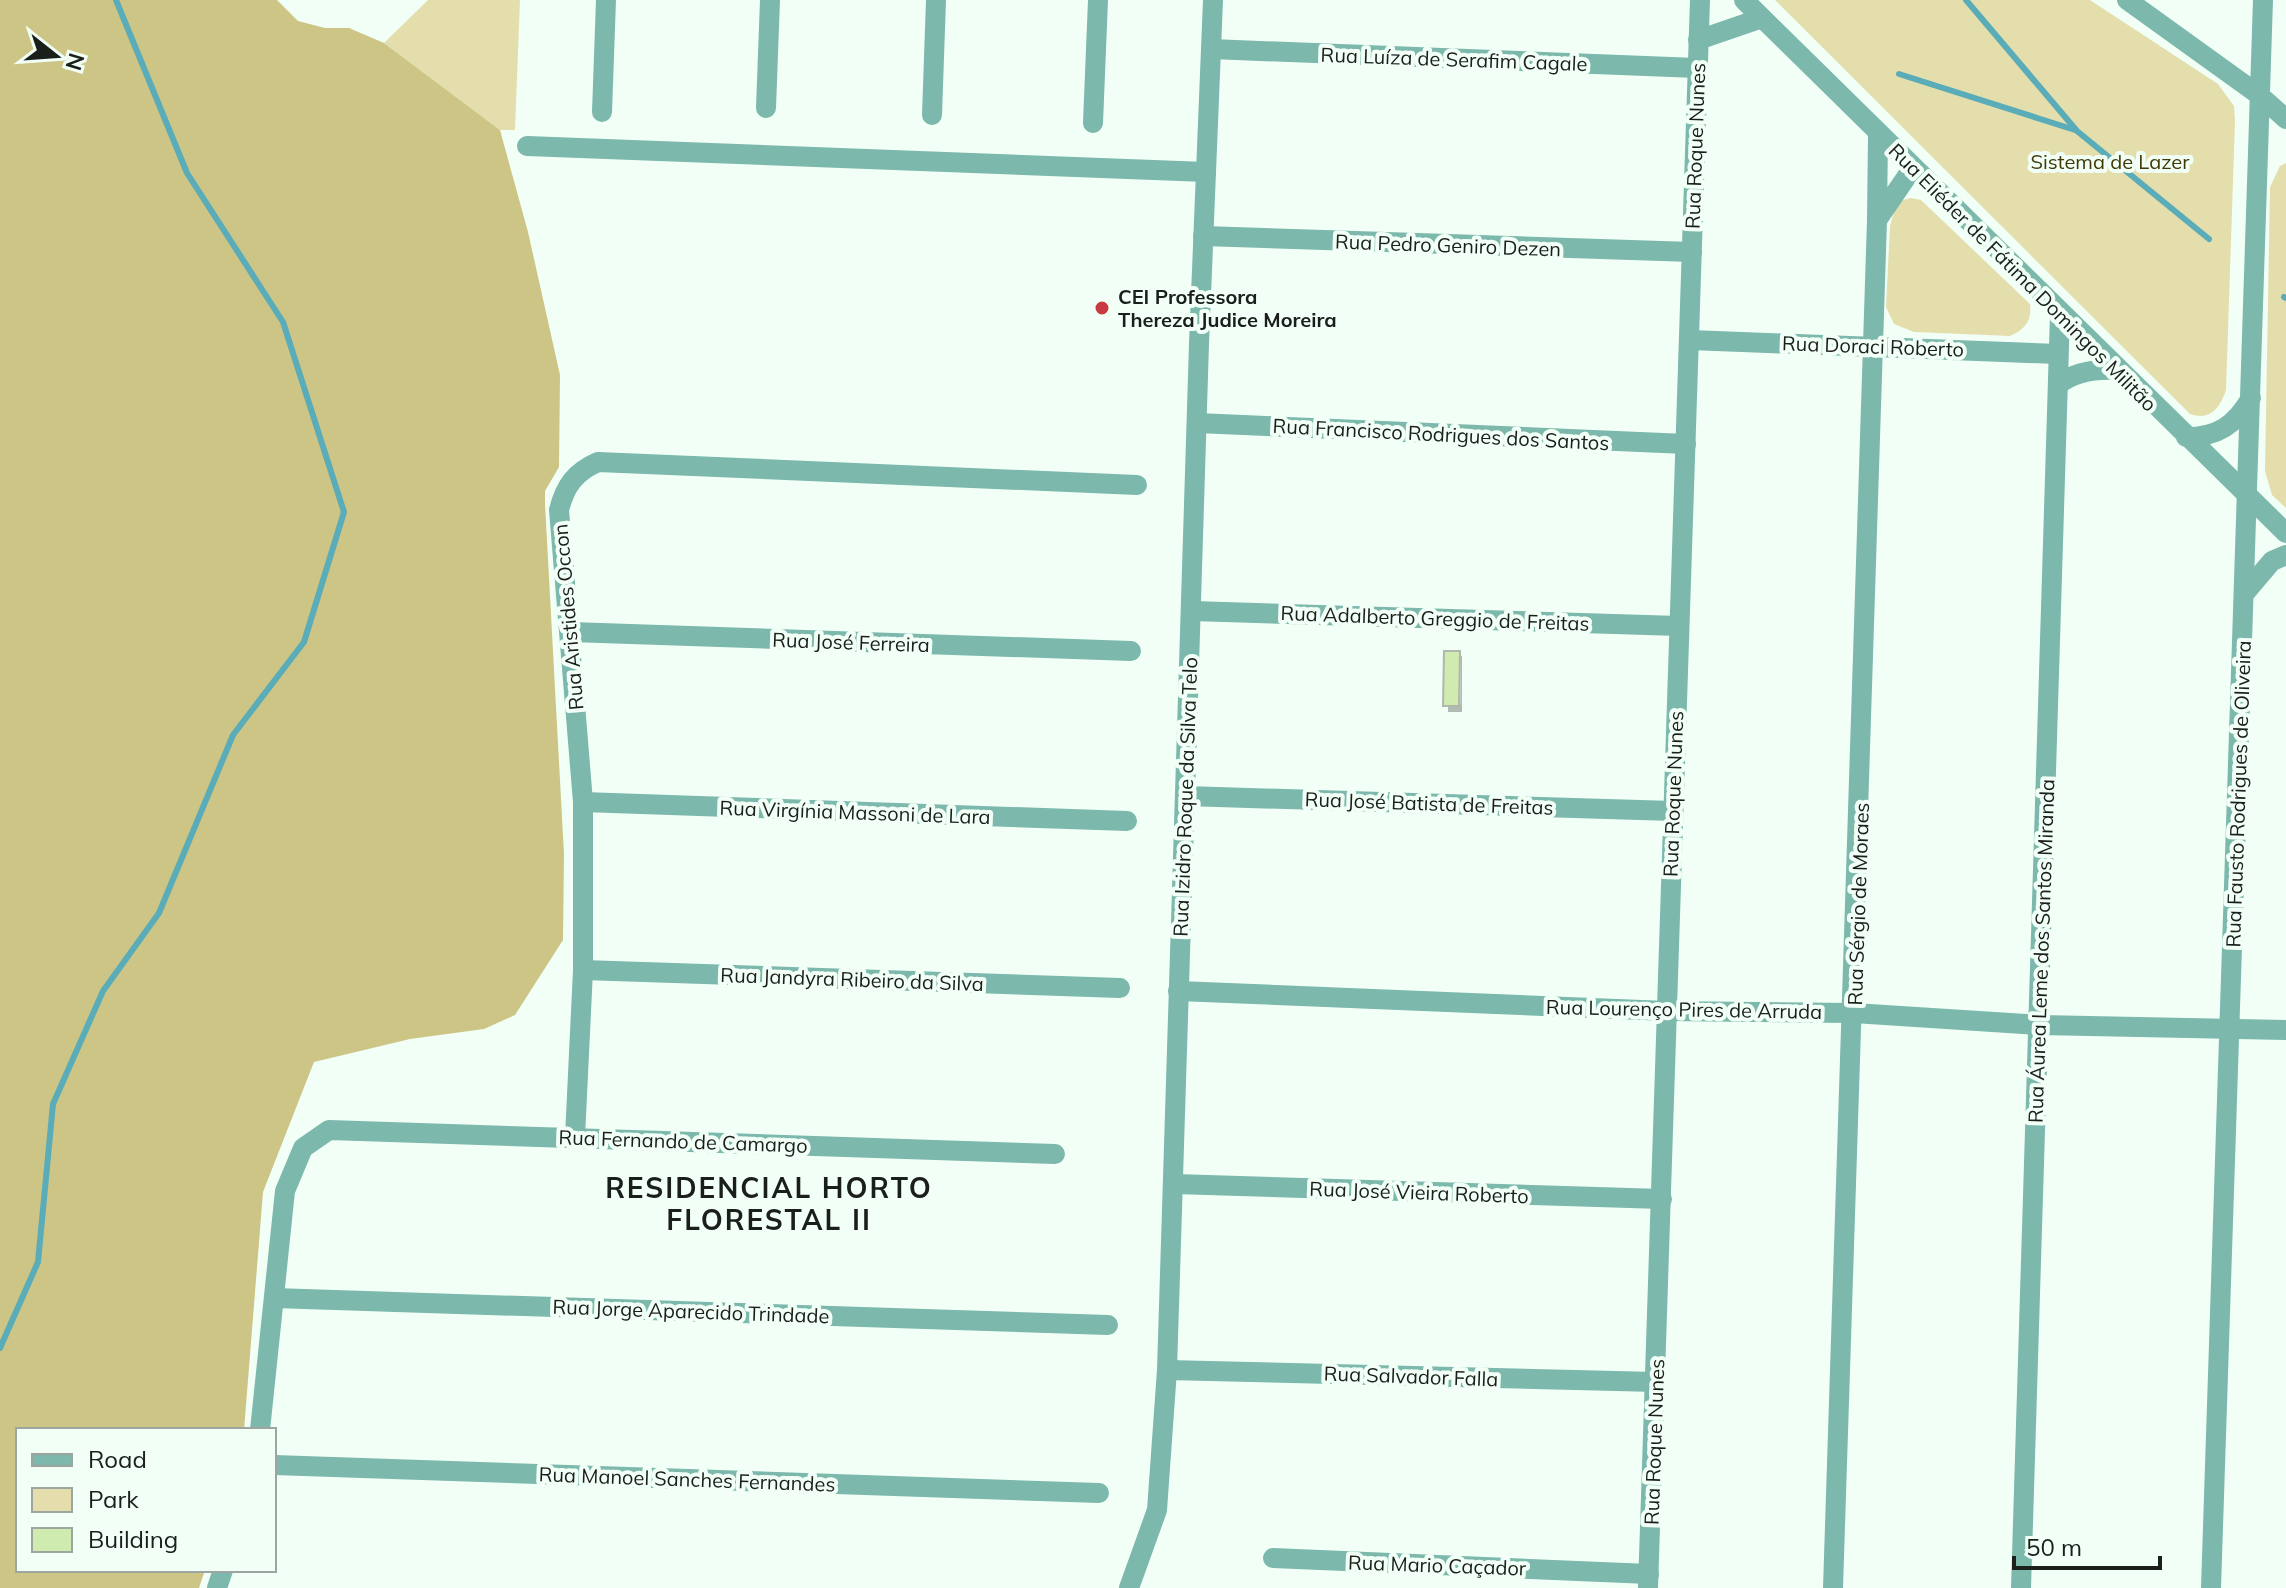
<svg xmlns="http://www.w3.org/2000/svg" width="2286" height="1588" viewBox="0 0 2286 1588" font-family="Mulish,sans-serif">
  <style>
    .green { fill: #e4dead }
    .forest { fill: #cdc586 }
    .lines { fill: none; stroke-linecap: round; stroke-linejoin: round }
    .stream { stroke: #59acb8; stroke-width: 6 }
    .building { fill: #cfebb0; stroke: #b1b7ab; stroke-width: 2; filter: url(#shadow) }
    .street { stroke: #7cb8ac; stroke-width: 20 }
    .poi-dot { fill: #c93941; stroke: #f2fff6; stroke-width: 3 }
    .labels { text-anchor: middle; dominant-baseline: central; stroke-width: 8; stroke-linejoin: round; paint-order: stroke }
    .street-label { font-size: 20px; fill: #1a1f1c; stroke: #f2fff6 }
    .park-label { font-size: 20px; fill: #403906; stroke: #f2fff6 }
    .poi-label { font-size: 20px; font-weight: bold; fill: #1a1f1c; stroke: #f2fff6; text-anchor: start }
    .district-label { font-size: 28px; font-weight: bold; letter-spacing: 2px; fill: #1a1f1c; stroke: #f2fff6 }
  </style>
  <defs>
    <filter id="shadow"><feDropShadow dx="6" dy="6" stdDeviation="0" flood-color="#0004"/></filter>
  </defs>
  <rect width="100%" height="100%" fill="#f2fff6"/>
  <g class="green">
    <path d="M428,0H520L515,130H500L384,43Z"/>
    <path d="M1775,0H2090L2218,84L2234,106L2235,121L2226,390C2220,408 2210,421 2190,414Z"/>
    <path d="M2286,163V508L2272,495L2265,471L2270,187L2280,166Z"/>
    <path d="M1911,198L1921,200L2030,304C2032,321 2025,329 2010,336L1914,332L1894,324L1886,307L1890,226L1895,208L1903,200Z"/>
  </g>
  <path class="forest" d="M0,0H277L298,21L325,28H349L384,43L500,130L528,232L560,375L559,467L545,491V504L564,854L563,940L515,1015L484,1029L410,1039L314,1062L263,1192L244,1430H18V1570H205L199,1588H0Z"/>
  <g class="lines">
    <g class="stream">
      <path d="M1966,0L2077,131L2209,239"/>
      <path d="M1899,74L2075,130"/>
      <path d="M2284,297L2286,298"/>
      <path d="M0,1348L38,1262L53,1104L103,991L159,913L233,735L304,642L344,512L283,322L187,173L116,0"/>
    </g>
  </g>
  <path class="building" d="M1444,651H1460L1459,706H1443Z"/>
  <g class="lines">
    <g class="street">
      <path d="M1744,0L2286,533"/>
      <path d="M2127,0L2259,95L2286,119"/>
      <path d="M1698,40L1762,18"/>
      <path d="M1211,49L1697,68"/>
      <path d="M766,108L770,0"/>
      <path d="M602,112L606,0"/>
      <path d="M932,115L936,0"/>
      <path d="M1093,123L1098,0"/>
      <path d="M1878,134L1877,220L1912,169"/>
      <path d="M527,146L1206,172"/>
      <path d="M1203,236L1692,252"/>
      <path d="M1690,340L2057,354"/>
      <path d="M2058,385C2074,372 2096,369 2116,370"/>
      <path d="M1197,423L1686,444"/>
      <path d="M2186,437C2218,437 2235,425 2251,398"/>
      <path d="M2244,594L2272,561L2286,555"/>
      <path d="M1192,611L1679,626"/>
      <path d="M571,632L1131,651"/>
      <path d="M1186,796L1673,811"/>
      <path d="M583,802L1127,821"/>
      <path d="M583,970L1120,988"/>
      <path d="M1178,991L1667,1011L1854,1013L2040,1025L2286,1030"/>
      <path d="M575,1137L583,970V802L559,510C565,486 575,472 598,462L1137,485"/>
      <path d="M1175,1184L1662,1199"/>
      <path d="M274,1298L1108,1325"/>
      <path d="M1167,1370L1656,1382"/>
      <path d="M260,1430L285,1191L303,1148L329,1130L1055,1154"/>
      <path d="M274,1465L1099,1493"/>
      <path d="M1273,1558L1649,1574"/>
      <path d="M217,1588L223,1570"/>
      <path d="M1129,1588L1157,1510L1167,1370L1199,344L1213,0"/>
      <path d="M1648,1588L1700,0"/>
      <path d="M1833,1588L1877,220"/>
      <path d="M2021,1588L2060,314"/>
      <path d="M2211,1588L2263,0"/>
    </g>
  </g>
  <circle class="poi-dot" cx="1102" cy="308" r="8"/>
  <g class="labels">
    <g class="street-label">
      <text transform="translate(1454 59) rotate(2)">Rua Luíza de Serafim Cagale</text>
      <text transform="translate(1695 146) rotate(-88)">Rua Roque Nunes</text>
      <text transform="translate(1448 245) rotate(2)">Rua Pedro Geniro Dezen</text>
      <text transform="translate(2023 277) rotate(45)">Rua Eliéder de Fátima Domingos Militão</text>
      <text transform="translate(1873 346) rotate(2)">Rua Doraci Roberto</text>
      <text transform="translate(1441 434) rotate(3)">Rua Francisco Rodrigues dos Santos</text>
      <text transform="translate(568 617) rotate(-95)">Rua Aristides Occon</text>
      <text transform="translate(1435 618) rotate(2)">Rua Adalberto Greggio de Freitas</text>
      <text transform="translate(851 642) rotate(2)">Rua José Ferreira</text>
      <text transform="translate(1673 794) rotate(-88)">Rua Roque Nunes</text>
      <text transform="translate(2238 794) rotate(-88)">Rua Fausto Rodrigues de Oliveira</text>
      <text transform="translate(1185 797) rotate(-88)">Rua Izidro Roque da Silva Telo</text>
      <text transform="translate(1429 803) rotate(2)">Rua José Batista de Freitas</text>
      <text transform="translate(855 812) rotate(2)">Rua Virgínia Massoni de Lara</text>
      <text transform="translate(1858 904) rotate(-88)">Rua Sérgio de Moraes</text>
      <text transform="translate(2041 951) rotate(-88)">Rua Áurea Leme dos Santos Miranda</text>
      <text transform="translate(852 979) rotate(2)">Rua Jandyra Ribeiro da Silva</text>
      <text transform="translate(1684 1009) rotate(1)">Rua Lourenço Pires de Arruda</text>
      <text transform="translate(683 1141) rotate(2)">Rua Fernando de Camargo</text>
      <text transform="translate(1419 1192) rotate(2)">Rua José Vieira Roberto</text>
      <text transform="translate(691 1311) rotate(2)">Rua Jorge Aparecido Trindade</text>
      <text transform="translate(1411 1376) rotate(2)">Rua Salvador Falla</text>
      <text transform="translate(1654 1442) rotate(-88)">Rua Roque Nunes</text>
      <text transform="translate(687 1479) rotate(2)">Rua Manoel Sanches Fernandes</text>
      <text transform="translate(1437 1565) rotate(2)">Rua Mario Caçador</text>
    </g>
    <g class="park-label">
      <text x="2110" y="161">Sistema de Lazer</text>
    </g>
    <g class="poi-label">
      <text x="1118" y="296">CEI Professora<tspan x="1118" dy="23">Thereza Judice Moreira</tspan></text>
    </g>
    <g class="district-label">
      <text x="769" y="1187">RESIDENCIAL HORTO<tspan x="769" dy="32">FLORESTAL II</tspan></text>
    </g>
  </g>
  <rect x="16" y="1428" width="260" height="144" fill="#f2fff6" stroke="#9ca59f" stroke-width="2"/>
  <rect x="32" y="1454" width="40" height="12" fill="#7cb8ac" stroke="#9ca59f" stroke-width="2"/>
  <text x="88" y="1468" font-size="24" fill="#1a1f1c">Road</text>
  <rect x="32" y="1488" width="40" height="24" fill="#e4dead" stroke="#9ca59f" stroke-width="2"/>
  <text x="88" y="1508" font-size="24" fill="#1a1f1c">Park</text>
  <rect x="32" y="1528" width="40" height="24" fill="#cfebb0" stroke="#9ca59f" stroke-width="2"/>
  <text x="88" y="1548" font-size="24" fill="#1a1f1c">Building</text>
  <g transform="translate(56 56) rotate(107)" stroke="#f2fff6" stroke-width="6" paint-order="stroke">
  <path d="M0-6L14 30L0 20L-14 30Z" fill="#1a1f1c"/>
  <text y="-12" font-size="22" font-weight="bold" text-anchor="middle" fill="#1a1f1c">N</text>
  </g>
  <path d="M2014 1556v12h146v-12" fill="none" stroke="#1a1f1c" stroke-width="4"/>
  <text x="2026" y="1556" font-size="24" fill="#1a1f1c" stroke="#f2fff6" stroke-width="6" paint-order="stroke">50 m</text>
</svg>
